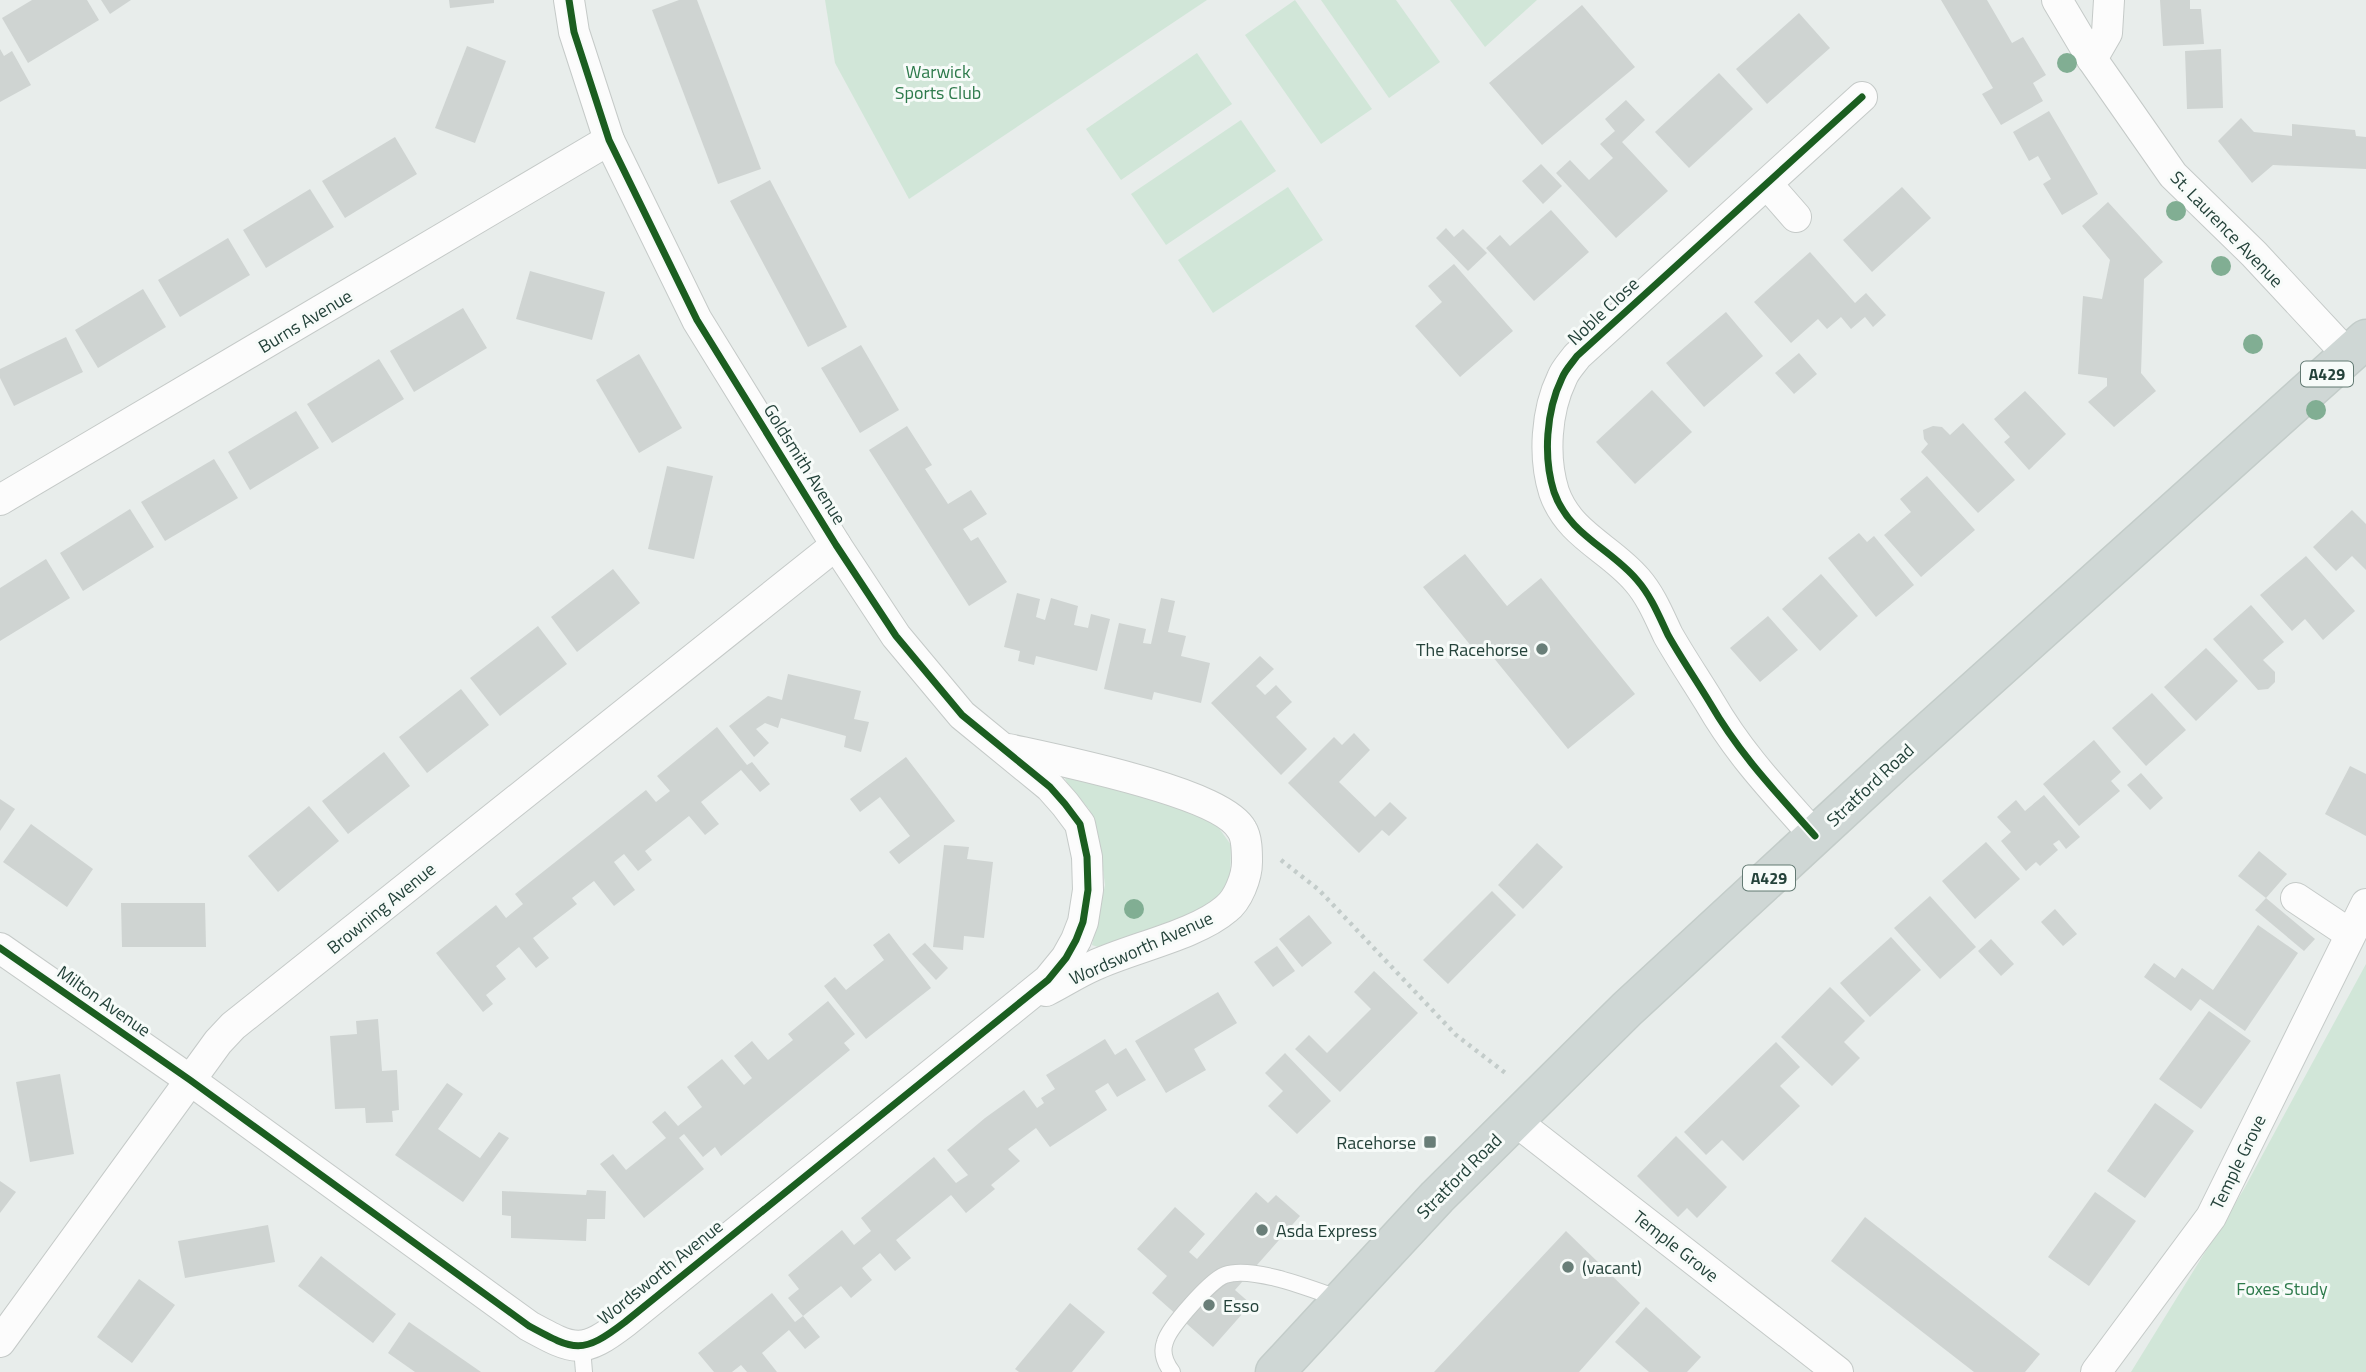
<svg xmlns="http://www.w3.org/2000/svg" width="2366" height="1372" viewBox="0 0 2366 1372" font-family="'Titillium Web',sans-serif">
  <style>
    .green { fill: #d1e6d8 }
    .building { fill: #cfd4d2 }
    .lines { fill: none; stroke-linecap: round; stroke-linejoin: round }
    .lane-casing { stroke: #c5cac8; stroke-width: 18 }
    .street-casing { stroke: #c5cac8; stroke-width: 32 }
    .primary-casing { stroke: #c3ccc9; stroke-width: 41 }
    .path { stroke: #c3ccca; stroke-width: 4.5; stroke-dasharray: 3.5 5; stroke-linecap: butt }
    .lane { stroke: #fcfcfc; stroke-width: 16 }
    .street { stroke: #fcfcfc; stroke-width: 30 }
    .primary { stroke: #cfd7d5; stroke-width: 38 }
    .cycleway-casing { stroke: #f7fbf9; stroke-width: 11 }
    .cycleway { stroke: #1b5e20; stroke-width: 7 }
    .tree { fill: #81ae93 }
    .poi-dot { fill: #697e78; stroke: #f7fbf9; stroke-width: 2.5 }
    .labels { text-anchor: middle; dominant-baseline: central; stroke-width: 6; stroke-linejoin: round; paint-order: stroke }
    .shield { fill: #f7fbf9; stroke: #637a73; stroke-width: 2 }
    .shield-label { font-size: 16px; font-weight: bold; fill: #24423a }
    .park-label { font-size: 18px; fill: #2d7a4b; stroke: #f7fbf9 }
    .street-label { font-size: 18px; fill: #24423a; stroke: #f7fbf9 }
    .poi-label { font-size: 18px; fill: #24423a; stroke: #f7fbf9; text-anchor: start }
  </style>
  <rect width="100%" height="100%" fill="#e8edeb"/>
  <g class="green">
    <path d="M825,0H1207L909,199L835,63Z"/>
    <path d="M1295,0L1372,109L1321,144L1245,35Z"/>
    <path d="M1321,0H1396L1440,62L1389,98Z"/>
    <path d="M1450,0H1537L1485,47Z"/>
    <path d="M1197,53L1232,104L1121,180L1086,129Z"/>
    <path d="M1241,120L1276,171L1166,245L1131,194Z"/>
    <path d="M1288,187L1323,240L1213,313L1178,260Z"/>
    <path d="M1063,773L1203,816L1216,824L1231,845L1230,885L1211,908L1104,949L1092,945L1105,885L1099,839L1089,809L1067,783Z"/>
    <path d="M2366,964V1372H2131L2244,1189Z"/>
  </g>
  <g class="building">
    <path d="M32,0H87L99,20L28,63L2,18Z"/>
    <path d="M101,0H131L110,14Z"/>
    <path d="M449,0H494V3L450,8Z"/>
    <path d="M679,0H697L761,169L718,184L652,10Z"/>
    <path d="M1941,0H1987L2012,43L2023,37L2046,75L2033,83L2043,101L2001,125L1982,94L1993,88Z"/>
    <path d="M2160,0H2190V9H2201L2204,44L2163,46Z"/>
    <path d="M1582,5L1635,67L1542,145L1489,83Z"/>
    <path d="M1799,13L1830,48L1767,104L1736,69Z"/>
    <path d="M467,46L506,61L475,143L435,128Z"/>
    <path d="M0,49L4,56L12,51L31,85L0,102Z"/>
    <path d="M2221,49L2223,108L2187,109L2185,51Z"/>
    <path d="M1719,73L1753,109L1689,168L1655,132Z"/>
    <path d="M1626,100L1645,120L1622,142L1668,191L1616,238L1556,173L1570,160L1589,180L1613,158L1600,144L1615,131L1605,119Z"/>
    <path d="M2049,111L2098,194L2062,215L2043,184L2051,179L2038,156L2029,161L2013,132Z"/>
    <path d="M2241,118L2254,132L2292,136V124L2355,130L2356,136L2366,137V169L2273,165L2252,183L2218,141Z"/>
    <path d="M395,137L417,174L345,218L322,181Z"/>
    <path d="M1541,164L1562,186L1543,204L1522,181Z"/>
    <path d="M770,180L847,327L808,347L730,201Z"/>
    <path d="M1902,187L1931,218L1872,272L1843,240Z"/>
    <path d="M310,189L334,227L266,268L243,230Z"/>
    <path d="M2108,202L2163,262L2144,279L2141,373L2156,391L2114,427L2088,402L2107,386V378L2078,374L2083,296L2102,299L2110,260L2082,226Z"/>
    <path d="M1551,210L1589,252L1534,301L1486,248L1500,235L1510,246Z"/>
    <path d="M1446,228L1454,237L1463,229L1487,253L1468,271L1436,238Z"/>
    <path d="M228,238L250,275L180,317L158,280Z"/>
    <path d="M1810,252L1855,303L1866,293L1886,315L1873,327L1865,317L1851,329L1841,317L1827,329L1818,319L1791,343L1754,302Z"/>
    <path d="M1454,264L1513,331L1460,377L1415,326L1442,302L1428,286Z"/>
    <path d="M530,271L605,292L592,340L516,319Z"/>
    <path d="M143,289L166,327L98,368L75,330Z"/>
    <path d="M463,308L487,348L414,392L390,351Z"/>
    <path d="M1726,312L1763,356L1704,407L1666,363Z"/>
    <path d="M66,337L83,372L14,406L0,378V369Z"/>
    <path d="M861,345L899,410L860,433L821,368Z"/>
    <path d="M1799,353L1817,374L1794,394L1775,373Z"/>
    <path d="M639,354L682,428L639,453L596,380Z"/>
    <path d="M379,359L404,399L332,443L307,404Z"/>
    <path d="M1652,390L1692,432L1635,484L1596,442Z"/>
    <path d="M2025,391L2066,434L2029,470L2004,442L2010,437L1994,419Z"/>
    <path d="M296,411L319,448L250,490L228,452Z"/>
    <path d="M1963,423L2015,480L1978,513L1921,452L1928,444L1924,439L1923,430L1933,426L1942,427L1950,435Z"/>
    <path d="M907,426L932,465L925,469L948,504L971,490L987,514L963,529L971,541L978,537L1007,582L969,606L869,450Z"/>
    <path d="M214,459L238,498L165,541L141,502Z"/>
    <path d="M667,466L713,476L694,559L648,549Z"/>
    <path d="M1927,476L1975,530L1921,577L1884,535L1911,512L1900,499Z"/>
    <path d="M130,509L154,547L83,591L60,553Z"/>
    <path d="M2352,510L2366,524V570L2352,556L2336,571L2313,547Z"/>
    <path d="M1859,533L1867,542L1874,536L1914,585L1876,617L1828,558Z"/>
    <path d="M1465,554L1507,606L1541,578L1635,694L1568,749L1484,646L1476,652L1423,587Z"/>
    <path d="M2306,556L2355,611L2323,640L2305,619L2292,631L2260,595Z"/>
    <path d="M46,559L70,598L0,641V588Z"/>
    <path d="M613,569L640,603L577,652L551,617Z"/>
    <path d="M1821,574L1858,616L1820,651L1782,609Z"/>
    <path d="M1017,593L1040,599L1036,617L1045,620L1051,598L1078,606L1074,625L1088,628L1091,614L1110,619L1097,671L1036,656L1034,665L1018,661L1020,651L1004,647Z"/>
    <path d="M1161,598L1175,601L1168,632L1186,636L1181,656L1210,663L1201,703L1154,692L1152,700L1104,689L1119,623L1146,629L1143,643L1151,644Z"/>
    <path d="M2251,605L2284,642L2263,660L2275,672V682L2268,689L2258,690L2213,639Z"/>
    <path d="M1768,616L1798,650L1760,682L1730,648Z"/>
    <path d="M538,626L567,664L500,716L470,678Z"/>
    <path d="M2206,648L2238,681L2196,721L2164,687Z"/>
    <path d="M1260,656L1274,669L1256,686L1265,695L1276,685L1292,702L1276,717L1307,749L1281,775L1211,703Z"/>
    <path d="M788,674L861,691L854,719L869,722L861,752L844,747L846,736L781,718L778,728L765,723L756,729L769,743L754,757L729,726L768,696L782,700Z"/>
    <path d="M461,689L489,725L427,773L399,737Z"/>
    <path d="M2152,693L2186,730L2146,766L2112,728Z"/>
    <path d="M717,727L747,765L752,762L770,784L760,792L741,770L701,802L719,824L705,835L689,816L645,851L652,860L638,871L624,854L614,862L635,890L614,906L594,881L572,898L577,904L533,938L549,958L536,968L519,947L496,966L506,979L486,995L493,1004L483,1012L436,953L496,905L506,918L523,904L515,894L646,790L656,802L670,791L657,776Z"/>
    <path d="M1354,733L1370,750L1339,782L1375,817L1390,802L1407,818L1389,836L1382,830L1359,853L1288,783L1334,737L1342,745Z"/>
    <path d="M2094,740L2121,772L2111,781L2120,791L2079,826L2043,784Z"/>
    <path d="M384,752L410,786L348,834L322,801Z"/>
    <path d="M906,757L955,821L899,864L889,852L910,836L880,797L860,812L850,799Z"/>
    <path d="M2350,766L2366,774V836L2325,814Z"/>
    <path d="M2141,773L2163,798L2150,810L2127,785Z"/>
    <path d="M2044,795L2080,837L2066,849L2059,840L2053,844L2058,850L2040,866L2036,862L2026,871L2001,841L2011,832L1997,817L2016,800L2025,811Z"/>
    <path d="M0,799L15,809L0,831Z"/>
    <path d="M309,806L339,841L278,892L248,856Z"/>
    <path d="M31,824L93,869L67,907L3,862Z"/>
    <path d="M1986,842L2020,879L1975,919L1942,881Z"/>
    <path d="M1537,843L1563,867L1523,909L1498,885Z"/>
    <path d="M944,845L969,847L967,859L993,862L984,938L964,936L963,950L933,947Z"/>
    <path d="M2259,851L2287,874L2266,898L2238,876Z"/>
    <path d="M1492,891L1516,915L1448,984L1423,960Z"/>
    <path d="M1930,896L1976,947L1940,979L1894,928Z"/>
    <path d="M2266,898L2315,939L2304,951L2255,910Z"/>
    <path d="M121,903H205L206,947H122Z"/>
    <path d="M2055,909L2077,934L2063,946L2041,922Z"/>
    <path d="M1309,915L1332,943L1302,967L1279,939Z"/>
    <path d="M2258,925L2298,953L2245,1031L2200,999L2191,1011L2144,977L2154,963L2175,978L2182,968L2213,990Z"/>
    <path d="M889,933L931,988L866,1039L824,986L835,977L846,990L884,960L873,945Z"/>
    <path d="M1891,937L1921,970L1870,1017L1840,983Z"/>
    <path d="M1991,939L2014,964L2001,976L1978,951Z"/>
    <path d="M925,943L948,968L936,980L912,954Z"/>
    <path d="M1277,946L1295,971L1273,987L1254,962Z"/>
    <path d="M1374,971L1418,1013L1340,1092L1295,1049L1309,1035L1327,1053L1371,1009L1354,992Z"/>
    <path d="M1830,987L1865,1021L1844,1042L1860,1058L1832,1086L1781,1037Z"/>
    <path d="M1218,992L1237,1023L1194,1049L1206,1070L1166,1093L1135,1041Z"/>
    <path d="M828,1001L855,1034L844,1043L850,1050L721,1156L715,1147L703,1157L684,1134L679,1138L704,1169L644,1218L600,1164L613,1154L626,1170L666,1138L652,1122L665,1111L678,1126L702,1107L687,1087L722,1059L744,1085L752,1078L734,1056L752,1041L768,1060L793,1040L788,1034Z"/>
    <path d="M2209,1011L2251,1041L2201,1109L2159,1079Z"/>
    <path d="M378,1019L382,1071L397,1070L399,1110L392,1111L393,1122L366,1123L365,1108L335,1109L330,1036L357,1034L356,1021Z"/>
    <path d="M1105,1039L1115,1055L1126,1048L1146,1080L1117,1097L1108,1083L1095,1091L1107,1110L1050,1147L1036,1128L1008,1149L1020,1161L991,1185L995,1189L966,1213L951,1195L896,1240L911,1258L895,1271L880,1253L862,1268L872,1280L851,1298L841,1286L803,1316L788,1298L799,1289L788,1275L842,1230L854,1245L871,1231L861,1218L934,1157L956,1183L968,1175L947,1150L985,1118L1024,1090L1037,1108L1044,1103L1041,1098L1055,1089L1046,1075Z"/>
    <path d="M1776,1042L1800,1067L1780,1086L1800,1106L1743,1161L1722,1140L1706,1155L1684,1132Z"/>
    <path d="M1285,1053L1331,1101L1297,1134L1268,1106L1283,1091L1265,1073Z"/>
    <path d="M60,1074L74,1154L30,1162L16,1082Z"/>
    <path d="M447,1083L463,1094L438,1129L480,1158L499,1132L509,1138L463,1202L395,1155Z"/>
    <path d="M2155,1103L2194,1131L2145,1198L2107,1171Z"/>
    <path d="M1676,1136L1727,1187L1697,1218L1687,1208L1678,1217L1637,1176Z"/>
    <path d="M0,1181L16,1192L0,1213Z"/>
    <path d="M587,1190L606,1191L605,1219H587L586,1241L511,1238V1216L502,1215V1191L586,1195Z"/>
    <path d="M1256,1192L1268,1203L1276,1195L1300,1216L1235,1290L1251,1304L1213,1347L1152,1293L1167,1276L1137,1249L1175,1207L1205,1234L1189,1252L1197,1259Z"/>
    <path d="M2095,1192L2136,1221L2089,1286L2048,1257Z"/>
    <path d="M1865,1217L2040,1354L2025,1372H1974L1831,1261Z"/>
    <path d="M268,1225L275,1262L185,1278L178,1241Z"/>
    <path d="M1566,1231L1640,1303L1579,1372H1434Z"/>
    <path d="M321,1256L396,1314L373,1343L298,1286Z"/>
    <path d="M139,1279L175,1305L132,1363L97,1337Z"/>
    <path d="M772,1293L795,1322L803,1316L820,1337L805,1349L789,1330L762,1353L777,1372H747L741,1365L732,1372H714L698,1353Z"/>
    <path d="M1070,1303L1105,1332L1072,1372H1019L1015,1369Z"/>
    <path d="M1646,1307L1701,1357L1687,1372H1649L1615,1342Z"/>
    <path d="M409,1322L481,1372H415L388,1353Z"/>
  </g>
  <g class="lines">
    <defs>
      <g id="lane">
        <path d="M582,1348L584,1372"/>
        <path d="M1172,1372C1165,1363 1161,1353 1165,1342C1169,1327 1211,1280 1225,1275C1252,1265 1314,1290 1340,1299"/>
      </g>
      <g id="street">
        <path d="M2057,0L2092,59L2173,175L2254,254L2348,355"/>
        <path d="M2092,59L2107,33L2109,0"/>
        <path d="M1768,185L1796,217"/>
        <path d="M0,500L609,140"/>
        <path d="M1008,749C1053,759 1222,792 1242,830C1247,838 1247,852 1247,862C1247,877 1238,900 1226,909C1196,935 1131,948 1093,966C1077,973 1062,983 1046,991"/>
        <path d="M1815,836C1776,792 1740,755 1710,703C1696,680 1681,658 1668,635C1659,616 1651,596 1637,580C1610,548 1569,535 1554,492C1543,457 1546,411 1562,378C1565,370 1572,363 1577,356L1862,97"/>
        <path d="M2296,898L2350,934"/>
        <path d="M0,948L190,1080L529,1326C575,1351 582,1355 625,1322L1048,980L1066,958L1076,940L1083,922L1088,890L1087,857L1080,824L1065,804L1050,787L962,715L896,636L836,545L697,320L609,140L574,32L569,0"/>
        <path d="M1514,1120L1838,1372"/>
        <path d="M0,1342L218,1042L233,1026L836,545"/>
        <path d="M2096,1372L2211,1217L2366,904"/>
      </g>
      <path id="primary" d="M1275,1372L1437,1197L1627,1009L1897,760L2366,339"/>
    </defs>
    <use href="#lane" class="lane-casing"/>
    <use href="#street" class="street-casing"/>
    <use href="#primary" class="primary-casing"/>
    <path class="path" d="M1281,860L1319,890L1456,1035L1508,1075"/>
    <use href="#lane" class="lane"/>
    <use href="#street" class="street"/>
    <use href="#primary" class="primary"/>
    <defs>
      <g id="cycleway">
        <path d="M1815,836C1776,792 1740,755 1710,703C1696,680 1681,658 1668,635C1659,616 1651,596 1637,580C1610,548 1569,535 1554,492C1543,457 1546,411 1562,378C1565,370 1572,363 1577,356L1862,97"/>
        <path d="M0,948L190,1080L529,1326C575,1351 582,1355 625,1322L1048,980L1066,958L1076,940L1083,922L1088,890L1087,857L1080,824L1065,804L1050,787L962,715L896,636L836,545L697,320L609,140L574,32L569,0"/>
      </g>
    </defs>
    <use href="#cycleway" class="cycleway-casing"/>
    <use href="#cycleway" class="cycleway"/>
  </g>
  <g class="tree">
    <circle cx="2067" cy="63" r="10"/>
    <circle cx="2176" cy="211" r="10"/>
    <circle cx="2221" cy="266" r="10"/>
    <circle cx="2253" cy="344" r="10"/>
    <circle cx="2316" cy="410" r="10"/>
    <circle cx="1134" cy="909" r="10"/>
  </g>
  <g class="poi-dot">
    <circle cx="1542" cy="649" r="7"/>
    <rect x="1423" y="1135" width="14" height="14" rx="3.5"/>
    <circle cx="1262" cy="1230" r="7"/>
    <circle cx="1568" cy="1267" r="7"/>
    <circle cx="1209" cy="1305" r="7"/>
  </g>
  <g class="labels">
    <g class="shield">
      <rect x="2301" y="361.5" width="52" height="25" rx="5"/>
      <rect x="1743" y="865.5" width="52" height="25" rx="5"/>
    </g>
    <g class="shield-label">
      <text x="2327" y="374">A429</text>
      <text x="1769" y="878">A429</text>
    </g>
    <g class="park-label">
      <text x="938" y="71">Warwick<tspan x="938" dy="21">Sports Club</tspan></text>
      <text x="2282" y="1288">Foxes Study</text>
    </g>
    <g class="street-label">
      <text transform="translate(2227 229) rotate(46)">St. Laurence Avenue</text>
      <text transform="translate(1603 311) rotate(-43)">Noble Close</text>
      <text transform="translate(305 321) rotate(-31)">Burns Avenue</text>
      <text transform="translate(805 464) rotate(58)">Goldsmith Avenue</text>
      <text transform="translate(1870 785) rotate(-43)">Stratford Road</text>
      <text transform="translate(381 908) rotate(-39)">Browning Avenue</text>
      <text transform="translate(1141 948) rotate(-24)">Wordsworth Avenue</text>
      <text transform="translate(104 1001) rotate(35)">Milton Avenue</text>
      <text transform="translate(2238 1162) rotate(-64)">Temple Grove</text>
      <text transform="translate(1459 1176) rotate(-45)">Stratford Road</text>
      <text transform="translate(1676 1246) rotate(38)">Temple Grove</text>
      <text transform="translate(660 1272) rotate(-39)">Wordsworth Avenue</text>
    </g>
    <g class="poi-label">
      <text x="1528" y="649" text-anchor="end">The Racehorse</text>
      <text x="1416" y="1142" text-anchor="end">Racehorse</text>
      <text x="1276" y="1230">Asda Express</text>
      <text x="1582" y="1267">(vacant)</text>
      <text x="1223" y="1305">Esso</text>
    </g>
  </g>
</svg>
